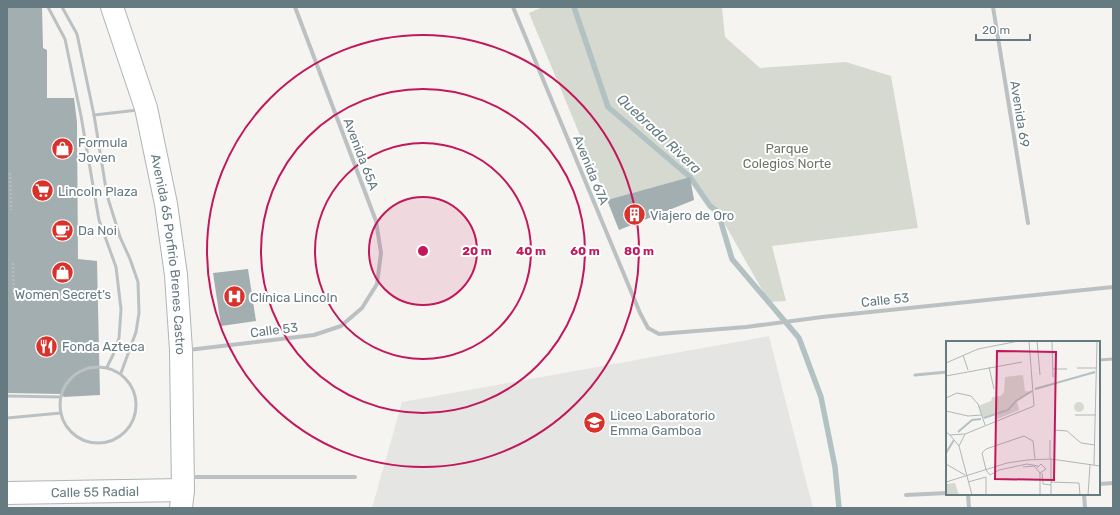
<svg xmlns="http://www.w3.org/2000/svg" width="1120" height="515" viewBox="0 0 1120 515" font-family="Rubik,sans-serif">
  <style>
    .built { fill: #e5e6e4 }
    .green { fill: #d5d9d0 }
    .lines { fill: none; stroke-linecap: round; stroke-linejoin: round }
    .stream { stroke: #b2c2c3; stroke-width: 5.5 }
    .building { fill: #a3aeb1 }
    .secondary-casing { stroke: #aeb6b8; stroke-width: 24 }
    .path { stroke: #b6babb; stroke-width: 2.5; stroke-dasharray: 2 2; stroke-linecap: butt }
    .lane { stroke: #bbc1c3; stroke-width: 3 }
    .street { stroke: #bbc1c3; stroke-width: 4 }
    .secondary { stroke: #fff; stroke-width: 22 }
    .ring { fill: none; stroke: #c2185b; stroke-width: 2 }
    .labels { text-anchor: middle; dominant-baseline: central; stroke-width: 4; stroke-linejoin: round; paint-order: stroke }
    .street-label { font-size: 13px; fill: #657a81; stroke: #fff }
    .poi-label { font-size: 13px; fill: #657a81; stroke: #fff; text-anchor: start }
    .park-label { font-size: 13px; fill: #6c7863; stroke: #fff }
    .water-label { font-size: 14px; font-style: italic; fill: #617b7e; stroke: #fff }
    .inset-river { fill: none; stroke: #b2c2c3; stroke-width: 2 }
    .inset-road { fill: none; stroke: #aeb8ba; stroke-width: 1 }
    .view { fill: #c2185b; fill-opacity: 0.15; stroke: #c2185b; stroke-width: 2 }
    .inset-edge { fill: none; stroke: #657a81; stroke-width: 2 }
    .centre { fill: #c2185b; stroke: #fff; stroke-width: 2 }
    .ring-label { font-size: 12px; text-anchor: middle; font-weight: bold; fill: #c2185b; stroke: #fff; stroke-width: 4; stroke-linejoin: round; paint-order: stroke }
  </style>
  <rect width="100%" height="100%" fill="#f5f4f1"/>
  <path class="built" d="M769,336L813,508H372L402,402Z"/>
  <path class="green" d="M543,7H722L725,37L760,68L846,62L891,76L918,228L772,246L786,301L769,302L718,212L690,177L607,200L529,13Z"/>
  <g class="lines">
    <path class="stream" d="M574,7L608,107L690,177L710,206L718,212L732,259L799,338L821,397L835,467L839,508"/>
  </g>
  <g class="building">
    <path d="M7,7H42L43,48L47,50V98H74L77,122L78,259L97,261L100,395L64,397L61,394L7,393Z"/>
    <path d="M690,177L694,200L619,230L607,200Z"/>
    <path d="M248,269L256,321L221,326L213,273Z"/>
  </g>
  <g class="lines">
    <defs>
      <g id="secondary">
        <path id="s1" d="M112,7L146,108L166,204L176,275L181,350L183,490L181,508"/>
        <path id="s2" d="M7,493L183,490"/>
      </g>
    </defs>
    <use href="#secondary" class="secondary-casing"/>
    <g class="path">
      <path d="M10,173L11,210"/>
      <path d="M13,263L14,300"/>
    </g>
    <g class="lane">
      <path d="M48,7L65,39L81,116L99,220L116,267L121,309L119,338L113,355L107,367"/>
      <path d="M62,7L77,34L94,115L107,195L120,237L130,259L138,282L139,313L136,332L121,373"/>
      <path d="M94,115L138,110"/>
      <path d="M1099,360L1113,359"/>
      <circle cx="98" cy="405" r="38"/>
      <path d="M915,375L947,372"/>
      <path d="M7,396L61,397"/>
      <path d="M7,418L61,413"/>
    </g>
    <g class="street">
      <path d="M513,7L640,313L648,328L659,334L746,327L822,317L1113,287"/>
      <path d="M993,7L1028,223"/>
      <path d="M188,350L314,335L341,326L362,308L377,284L381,253L376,221L295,7"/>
      <path d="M189,477H355"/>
      <path d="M1099,484L1113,483"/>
      <path d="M968,494L969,508"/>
      <path d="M1084,494L1085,508"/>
      <path d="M906,495L947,493"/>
    </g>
    <use href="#secondary" class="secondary"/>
  </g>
  <circle cx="423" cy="251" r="54" fill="#c2185b" fill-opacity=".12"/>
  <g class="ring">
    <circle cx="423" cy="251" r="54"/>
    <circle cx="423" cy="251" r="108"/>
    <circle cx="423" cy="251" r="162"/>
    <circle cx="423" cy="251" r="216"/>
  </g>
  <defs>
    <symbol id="shop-disc" viewBox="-11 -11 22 22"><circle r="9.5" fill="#da312b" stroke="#fff"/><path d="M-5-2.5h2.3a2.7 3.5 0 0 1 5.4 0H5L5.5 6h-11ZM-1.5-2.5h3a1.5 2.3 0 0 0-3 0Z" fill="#fff"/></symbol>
    <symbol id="supermarket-disc" viewBox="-11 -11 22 22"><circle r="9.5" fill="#da312b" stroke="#fff"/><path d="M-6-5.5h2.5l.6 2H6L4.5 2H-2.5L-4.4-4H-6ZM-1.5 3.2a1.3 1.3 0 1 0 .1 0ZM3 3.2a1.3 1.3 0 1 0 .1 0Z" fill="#fff"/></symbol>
    <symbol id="building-disc" viewBox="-11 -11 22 22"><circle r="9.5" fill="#da312b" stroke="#fff"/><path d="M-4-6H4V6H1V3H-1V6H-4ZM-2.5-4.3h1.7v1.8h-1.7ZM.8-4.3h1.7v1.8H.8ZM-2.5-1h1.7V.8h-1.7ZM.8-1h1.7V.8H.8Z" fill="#fff"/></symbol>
    <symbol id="cafe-disc" viewBox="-11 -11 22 22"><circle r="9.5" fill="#da312b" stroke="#fff"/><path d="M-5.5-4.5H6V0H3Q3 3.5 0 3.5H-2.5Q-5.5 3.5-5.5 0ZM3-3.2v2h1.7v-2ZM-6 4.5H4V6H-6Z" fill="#fff"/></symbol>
    <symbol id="hospital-disc" viewBox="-11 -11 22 22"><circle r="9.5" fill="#da312b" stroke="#fff"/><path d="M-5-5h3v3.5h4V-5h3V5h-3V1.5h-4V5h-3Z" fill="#fff"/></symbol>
    <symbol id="restaurant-disc" viewBox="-11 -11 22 22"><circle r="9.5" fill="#da312b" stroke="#fff"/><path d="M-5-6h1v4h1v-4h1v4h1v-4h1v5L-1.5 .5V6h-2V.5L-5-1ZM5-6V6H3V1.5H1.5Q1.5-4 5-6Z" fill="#fff"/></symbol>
    <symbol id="school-disc" viewBox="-11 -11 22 22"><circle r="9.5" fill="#da312b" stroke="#fff"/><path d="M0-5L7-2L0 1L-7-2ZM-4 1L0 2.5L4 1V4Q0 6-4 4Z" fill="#fff"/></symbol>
  </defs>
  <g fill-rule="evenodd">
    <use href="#shop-disc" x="50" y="136" width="25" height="25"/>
    <use href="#supermarket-disc" x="30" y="178" width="25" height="25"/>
    <use href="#building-disc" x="622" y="202" width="25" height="25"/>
    <use href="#cafe-disc" x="50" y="218" width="25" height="25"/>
    <use href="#shop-disc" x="50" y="260" width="25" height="25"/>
    <use href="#hospital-disc" x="222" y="284" width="25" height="25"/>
    <use href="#restaurant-disc" x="34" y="334" width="25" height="25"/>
    <use href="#school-disc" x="582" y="410" width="25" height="25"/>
  </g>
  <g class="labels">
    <g class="street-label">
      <text transform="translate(1020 114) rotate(81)">Avenida 69</text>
      <text transform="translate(361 154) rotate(69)">Avenida 65A</text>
      <text transform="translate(591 170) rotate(68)">Avenida 67A</text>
      <text stroke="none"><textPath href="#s1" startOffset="255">Avenida 65 Porfirio Brenes Castro</textPath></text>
      <text transform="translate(885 300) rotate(-6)">Calle 53</text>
      <text transform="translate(274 330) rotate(-7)">Calle 53</text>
      <text stroke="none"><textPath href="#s2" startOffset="88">Calle 55 Radial</textPath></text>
    </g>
    <g class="poi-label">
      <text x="78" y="142">Formula<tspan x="78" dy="15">Joven</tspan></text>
      <text x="58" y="191">Lincoln Plaza</text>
      <text x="650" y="215">Viajero de Oro</text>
      <text x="78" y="230">Da Noi</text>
      <text x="63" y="294" text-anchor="middle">Women Secret’s</text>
      <text x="250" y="297">Clínica Lincoln</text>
      <text x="62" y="346">Fonda Azteca</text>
      <text x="610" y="415">Liceo Laboratorio<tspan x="610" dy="15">Emma Gamboa</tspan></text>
    </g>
    <g class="park-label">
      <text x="787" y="148">Parque<tspan x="787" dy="15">Colegios Norte</tspan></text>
    </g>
    <g class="water-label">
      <text transform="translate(659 134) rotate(43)">Quebrada Rivera</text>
    </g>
  </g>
  <g transform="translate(946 341)">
    <rect width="154" height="154" fill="#f5f4f1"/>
    <path d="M77,34L79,50L85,51L71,60L73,69L51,78L49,73L37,77L32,65L45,60L46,56L55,55L58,51L59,36ZM128 66a5 5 0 1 1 10 0a5 5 0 1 1-10 0ZM9,142L13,154H0V143Z" fill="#d5d9d0"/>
    <path class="inset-river" d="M89,48L149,31M38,77L62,69L70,60L86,50M12,91L26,79L35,78M0,112L8,99"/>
    <path class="inset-road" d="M91,0L94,34M106,0L107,36M17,14L22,29M0,22L32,8L73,0M43,26L48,48M131,27H151M107,28H121M0,35L76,21M0,57L11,52L25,55L32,63L39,84M0,70L22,75L35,74M129,74H150M109,89L121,90L135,102L149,104M0,91L4,94L19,93L88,65L83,0M4,94L13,105L26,154M13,105L19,93M89,118L87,100L78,95L40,108L36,112L40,129L44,134L53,129L81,123L92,125M104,118V99M105,118V154M0,123L19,134M148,124L151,0M77,126L88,125L94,132L100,128L95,123L91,127M96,132L97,143L105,144M0,141L61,122L81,119L105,118L154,125M22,141L40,136V154M105,141L133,142L134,154M94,154V132M142,154L144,124"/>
    <path class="view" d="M51,10L110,11L108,139L49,138Z"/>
    <rect width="154" height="154" class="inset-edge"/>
  </g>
  <circle cx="423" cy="251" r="6" class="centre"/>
  <g class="ring-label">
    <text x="477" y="255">20 m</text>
    <text x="531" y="255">40 m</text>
    <text x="585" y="255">60 m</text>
    <text x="639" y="255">80 m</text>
  </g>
  <rect width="1120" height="515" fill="none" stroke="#657a81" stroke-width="16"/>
  <path d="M976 34v6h54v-6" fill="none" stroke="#657a81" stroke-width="2"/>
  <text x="982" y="34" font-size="12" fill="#657a81" stroke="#ffffff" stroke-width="3" paint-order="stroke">20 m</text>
</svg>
